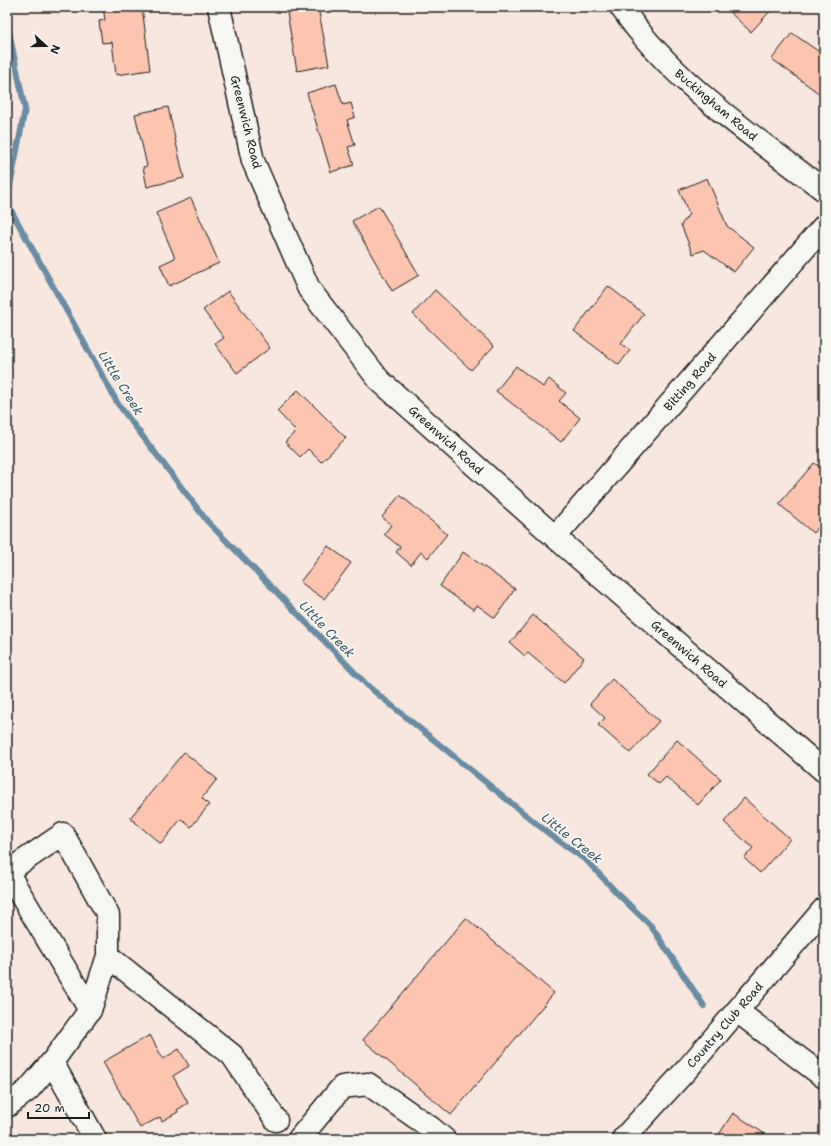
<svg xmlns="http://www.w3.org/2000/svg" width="831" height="1146" viewBox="0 0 831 1146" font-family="'Shantell Sans',sans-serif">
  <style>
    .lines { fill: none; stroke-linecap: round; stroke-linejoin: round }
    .stream { stroke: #698ca3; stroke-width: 6 }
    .building { fill: #fcc5b0; stroke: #1c1c1c }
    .minor-casing { stroke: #1c1c1c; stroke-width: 25 }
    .major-casing { stroke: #1c1c1c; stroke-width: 25 }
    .minor { stroke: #f6f6f2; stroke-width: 22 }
    .major { stroke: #f6f6f2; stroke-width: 22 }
    .labels { text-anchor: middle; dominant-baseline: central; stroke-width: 4; stroke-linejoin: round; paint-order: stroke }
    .street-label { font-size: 12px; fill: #1c1c1c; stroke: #f6f6f2 }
    .water-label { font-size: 13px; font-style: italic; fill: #425460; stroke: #f6f6f2 }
  </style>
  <rect width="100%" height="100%" fill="#f8e7de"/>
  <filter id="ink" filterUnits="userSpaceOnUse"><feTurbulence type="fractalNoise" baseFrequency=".025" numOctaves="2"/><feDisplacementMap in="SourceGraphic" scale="8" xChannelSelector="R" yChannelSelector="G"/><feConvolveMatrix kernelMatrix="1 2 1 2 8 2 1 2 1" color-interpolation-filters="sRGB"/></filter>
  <g filter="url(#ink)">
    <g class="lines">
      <g class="stream">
        <path d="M7,22L25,109L7,202"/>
        <path d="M7,203L118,404L207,521L369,687L548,833L587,861L616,892L651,926L704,1006"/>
      </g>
    </g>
    <g class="building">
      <path d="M103,7H142L150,70L116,75L112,42L102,43L99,21L105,20Z"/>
      <path d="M286,7H318L329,65L297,71Z"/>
      <path d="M724,7H774L751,32Z"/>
      <path d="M792,33L818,51L823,44L824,45V97L772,59Z"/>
      <path d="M336,84L343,105L351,103L355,117L347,120L355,145L348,147L354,165L331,172L307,93Z"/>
      <path d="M168,107L184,178L147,187L143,167L147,166L135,114Z"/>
      <path d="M707,178L727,226L754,247L734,272L704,250L693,254L681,225L689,214L679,190Z"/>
      <path d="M191,198L219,263L169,286L160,265L175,258L156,213Z"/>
      <path d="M379,206L419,275L392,291L352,221Z"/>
      <path d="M608,286L644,314L621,344L630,350L619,365L574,331Z"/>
      <path d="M435,290L494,346L471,370L413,314Z"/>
      <path d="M228,291L270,348L237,373L215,344L224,338L203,310Z"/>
      <path d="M516,366L543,387L549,379L566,393L559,401L580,418L561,442L496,391Z"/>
      <path d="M298,390L346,438L321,462L308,449L300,457L285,442L296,431L277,411Z"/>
      <path d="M824,460V520L813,533L779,504L814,463L819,466Z"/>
      <path d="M400,495L447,534L428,558L421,552L411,565L396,552L400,547L384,534L391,525L382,517Z"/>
      <path d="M328,546L351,563L324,599L300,582Z"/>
      <path d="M463,552L515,589L495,618L477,605L474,610L440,586Z"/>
      <path d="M533,615L584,658L564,683L528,653L525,656L510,643Z"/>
      <path d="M612,679L659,721L630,753L598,725L605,718L590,704Z"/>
      <path d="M677,740L721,779L698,805L666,777L659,784L647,774Z"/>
      <path d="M184,752L217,779L202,798L209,805L191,827L181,819L161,844L130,818Z"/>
      <path d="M744,798L790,839L760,873L744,858L753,848L724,822Z"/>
      <path d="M466,918L554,993L451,1115L363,1040Z"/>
      <path d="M150,1035L163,1059L179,1049L189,1066L173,1076L188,1103L177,1110L178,1112L162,1121L160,1117L140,1128L103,1062Z"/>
      <path d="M733,1113L765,1134L762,1139H716Z"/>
    </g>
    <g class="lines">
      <defs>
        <g id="minor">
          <path d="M219,7L253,161L309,289L379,380L555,537L824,771"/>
          <path d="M621,7C673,83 752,135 824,190"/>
          <path d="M555,537L824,226"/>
          <path d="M7,872L63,834L108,915V956L90,1010L7,872"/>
          <path d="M108,956L232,1055L276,1120"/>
          <path d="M737,1011L824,1077"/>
          <path d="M52,1062L95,1139"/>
          <path d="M7,1106L28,1090L52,1062L90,1010"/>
          <path d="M299,1139L342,1087L368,1084L431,1128L444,1139"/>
        </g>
        <path id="major" d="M623,1139L688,1068L824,909"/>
      </defs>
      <use href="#minor" class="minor-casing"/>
      <use href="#major" class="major-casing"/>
      <use href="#minor" class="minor"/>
      <use href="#major" class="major"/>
    </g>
  </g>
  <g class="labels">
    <g class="street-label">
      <text transform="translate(716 105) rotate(40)">Buckingham Road</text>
      <text transform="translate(246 122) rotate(76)">Greenwich Road</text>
      <text transform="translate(690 382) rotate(-49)">Bitting Road</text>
      <text transform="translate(446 440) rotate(42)">Greenwich Road</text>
      <text transform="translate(689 654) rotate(41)">Greenwich Road</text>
      <text transform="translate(725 1025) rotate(-49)">Country Club Road</text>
    </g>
    <g class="water-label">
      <text transform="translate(121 383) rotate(58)">Little Creek</text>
      <text transform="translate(327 629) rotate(46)">Little Creek</text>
      <text transform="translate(572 838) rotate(38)">Little Creek</text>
    </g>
  </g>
  <rect width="831" height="1146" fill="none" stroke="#f6f6f2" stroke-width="24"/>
  <rect x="12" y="12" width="807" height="1122" fill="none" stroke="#1c1c1c" stroke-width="1.5" filter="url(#ink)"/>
  <g transform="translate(46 46) rotate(111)" stroke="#f6f6f2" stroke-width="3" paint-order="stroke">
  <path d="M0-3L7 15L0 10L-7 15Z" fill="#1c1c1c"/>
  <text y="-6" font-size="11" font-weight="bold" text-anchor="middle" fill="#1c1c1c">N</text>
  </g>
  <path d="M28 1112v6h61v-6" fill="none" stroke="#1c1c1c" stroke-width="2"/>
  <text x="34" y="1112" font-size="12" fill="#1c1c1c" stroke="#f6f6f2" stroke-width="3" paint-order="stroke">20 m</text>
</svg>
